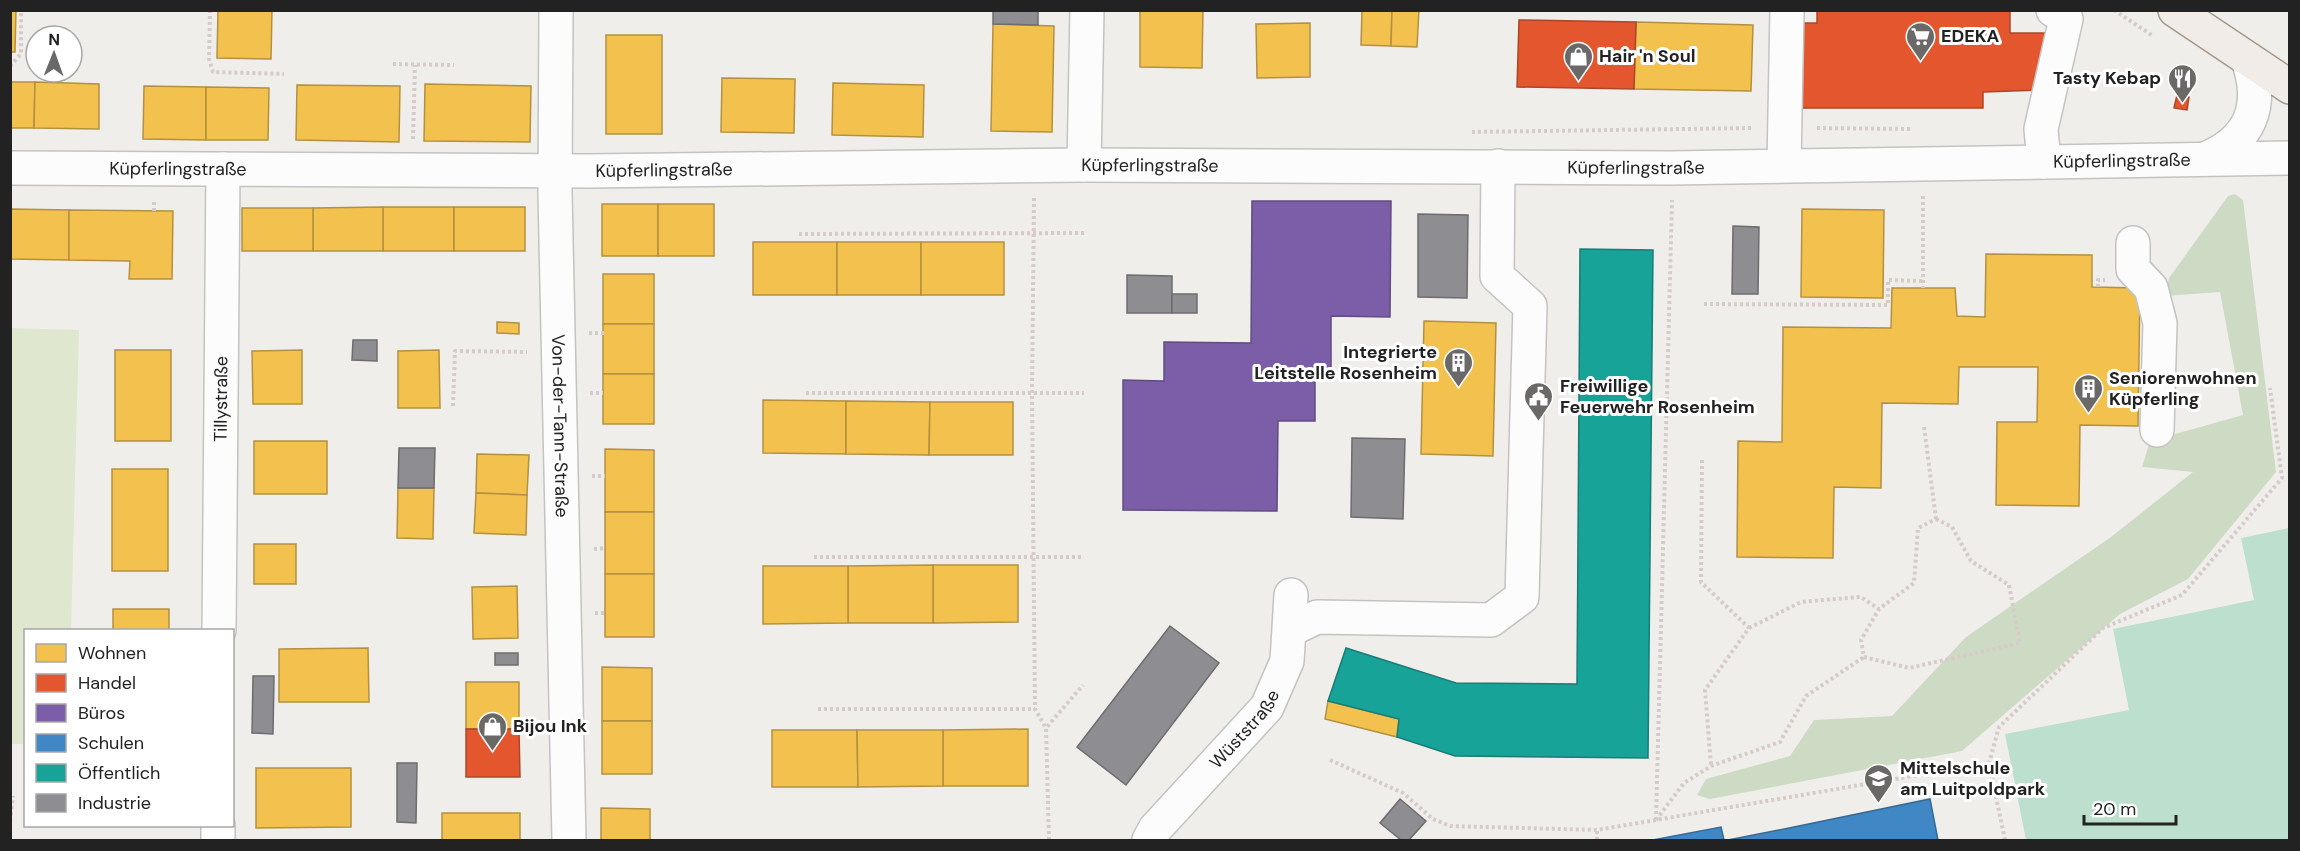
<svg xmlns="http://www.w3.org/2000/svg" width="2300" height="851" viewBox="0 0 2300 851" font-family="'DM Sans',sans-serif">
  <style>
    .grass { fill: #dfe8ce }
    .forest { fill: #cedbc4 }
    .pitch { fill: #bce0cd }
    .homes { fill: #f2c14e; stroke: #b49141; stroke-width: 1.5 }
    .shops { fill: #e4572e; stroke: #aa472a; stroke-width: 1.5 }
    .offices { fill: #7b5ea7; stroke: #604c7f; stroke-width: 1.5 }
    .schools { fill: #3f88c5; stroke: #366994; stroke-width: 1.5 }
    .public { fill: #17a398; stroke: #1a7c75; stroke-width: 1.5 }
    .industry { fill: #8d8d92; stroke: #6d6d70; stroke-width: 1.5 }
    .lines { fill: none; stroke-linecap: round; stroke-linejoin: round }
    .minor-casing { stroke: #c3c3c1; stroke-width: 36 }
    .major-casing { stroke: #a4998a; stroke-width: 36 }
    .path { stroke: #d6cbca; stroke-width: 4; stroke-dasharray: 3 3; stroke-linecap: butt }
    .minor { stroke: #fdfcfc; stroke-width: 33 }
    .major { stroke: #f1ece8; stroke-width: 33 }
    .labels { text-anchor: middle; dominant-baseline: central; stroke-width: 6; stroke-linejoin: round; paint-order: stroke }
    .poi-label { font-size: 18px; font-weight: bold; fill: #222; stroke: #fff; text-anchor: start }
    .street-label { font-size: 18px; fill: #222; stroke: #fff }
  </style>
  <rect width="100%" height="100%" fill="#f0eeeb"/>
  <path class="grass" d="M10,328L79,330L71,630H26L25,744H10Z"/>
  <path class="forest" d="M2235,194L2243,200L2276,472L2188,579L2120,614L1962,751L1710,799L1697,795L1706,779L1790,756L1814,720L1892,716L1966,637L2111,537L2193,472L2142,467L2150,441L2243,415L2220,292L2165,296L2169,278L2228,196Z"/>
  <path class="pitch" d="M2289,528V840H2026L2005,734L2129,710L2113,629L2254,600L2241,538Z"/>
  <g class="homes">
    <path d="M10,10H16L15,52H10Z"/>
    <path d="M218,10H272L271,59L217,58Z"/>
    <path d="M1140,10H1203L1202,68L1140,67Z"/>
    <path d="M1362,10H1392L1391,46L1361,45Z"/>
    <path d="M1392,10H1419L1417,47L1391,46Z"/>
    <path d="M1636,22L1753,25L1751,91L1634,89Z"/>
    <path d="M1310,23V77L1257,78L1256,24Z"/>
    <path d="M993,24L1054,26L1052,132L991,131Z"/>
    <rect x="606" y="35" width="56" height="99"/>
    <path d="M722,78L795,79L794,133L721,132Z"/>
    <path d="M10,82H35L34,128H10Z"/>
    <path d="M35,82L99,84V129L34,128Z"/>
    <path d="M833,83L924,85L923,137L832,135Z"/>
    <path d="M425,84L531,86L530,142L424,141Z"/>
    <path d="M297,85L400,86L399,142L296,140Z"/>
    <path d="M144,86L206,87V140L143,139Z"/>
    <path d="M206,87L269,88L268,140H206Z"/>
    <rect x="602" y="204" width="56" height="52"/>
    <rect x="658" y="204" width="56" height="52"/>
    <rect x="383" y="207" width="71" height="44"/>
    <path d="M383,207V251H313V208Z"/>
    <rect x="454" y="207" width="71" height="44"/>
    <rect x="242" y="208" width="71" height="43"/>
    <path d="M10,209L69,210V260L10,259Z"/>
    <path d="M1802,209L1884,210L1883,298L1801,297Z"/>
    <path d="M69,210L173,211L172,279H129L130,261L69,260Z"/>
    <rect x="753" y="242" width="84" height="53"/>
    <rect x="837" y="242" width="84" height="53"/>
    <rect x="921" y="242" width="83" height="53"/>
    <path d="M1986,254L2092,255V287L2140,288L2138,426L2080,425L2079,506L1996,505L1997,422H2037L2038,367H1959L1958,404L1882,403L1881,488L1834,487L1833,558L1737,557L1738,441L1782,442L1783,327L1891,328L1892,288H1955L1957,316L1985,317Z"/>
    <rect x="603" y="274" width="51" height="50"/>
    <path d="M1424,321L1496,323L1493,456L1421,454Z"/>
    <path d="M497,322L519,323V334L497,333Z"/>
    <rect x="603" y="324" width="51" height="50"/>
    <rect x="115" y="350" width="56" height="91"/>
    <path d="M302,350V404H253L252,351Z"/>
    <path d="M439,350L440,408H398V351Z"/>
    <rect x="603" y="374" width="51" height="50"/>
    <path d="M763,400L846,401V454L763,453Z"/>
    <path d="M846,401L930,402L929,455L846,454Z"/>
    <path d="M930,402H1013V455H929Z"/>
    <rect x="254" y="441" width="73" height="53"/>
    <path d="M605,449L654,450V512H605Z"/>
    <path d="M477,454L529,455L527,495L476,493Z"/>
    <rect x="112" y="469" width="56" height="102"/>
    <path d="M398,488H434L433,539L397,538Z"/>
    <path d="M476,493L527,495L526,535L474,533Z"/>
    <rect x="605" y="512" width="49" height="62"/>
    <rect x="254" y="544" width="42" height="40"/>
    <path d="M933,565H1018V622L933,623Z"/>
    <path d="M933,565V623H848V566Z"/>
    <path d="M763,566H848V623L763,624Z"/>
    <rect x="605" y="574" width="49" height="63"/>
    <path d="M517,586L518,638L473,639L472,587Z"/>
    <rect x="113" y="609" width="56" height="21"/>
    <path d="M368,648L369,702H279V649Z"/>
    <path d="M602,667L652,668V721H602Z"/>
    <rect x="466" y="682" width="53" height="47"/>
    <path d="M1328,701L1399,719L1397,737L1325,719Z"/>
    <rect x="602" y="721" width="50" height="53"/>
    <path d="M1028,729V786H943V730Z"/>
    <path d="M772,730H857L858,787H772Z"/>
    <path d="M857,730H943V786L858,787Z"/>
    <path d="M256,768H351V827L256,828Z"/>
    <path d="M601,808L650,809V840H601Z"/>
    <rect x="442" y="813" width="78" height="27"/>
  </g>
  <g class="shops">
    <path d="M1817,10H2010V33H2046L2038,90L1983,92V108H1798V23H1817Z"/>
    <path d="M1519,20L1636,22L1634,89L1517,87Z"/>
    <path d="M2177,95L2189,97L2187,110L2174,108Z"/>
    <path d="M466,729H519L520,777H466Z"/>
  </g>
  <path class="offices" d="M1252,201H1391L1390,317L1331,316V374H1315V421H1278L1277,511L1123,510V380L1164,381V342L1251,343Z"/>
  <g class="schools">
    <path d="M1930,799L1938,840H1728L1794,827Z"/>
    <path d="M1721,827L1724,840H1653Z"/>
  </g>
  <path class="public" d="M1580,249L1653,250L1648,758L1455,756L1397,737L1399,719L1328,701L1346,648L1456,683L1577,684Z"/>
  <g class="industry">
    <path d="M993,10H1038V25L993,24Z"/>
    <path d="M1418,214L1468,215L1467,298L1418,297Z"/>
    <path d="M1733,226L1759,227L1758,294H1732Z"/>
    <path d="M1127,275L1172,276V313H1127Z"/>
    <rect x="1172" y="294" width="25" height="19"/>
    <path d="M353,340H377V361L352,360Z"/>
    <path d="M1352,438L1405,439L1403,519L1351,517Z"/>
    <path d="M399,448H435L434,488H398Z"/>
    <path d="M1170,626L1219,663L1126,785L1077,747Z"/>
    <rect x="495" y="653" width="23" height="12"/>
    <path d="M253,676H274L273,734L252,733Z"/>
    <path d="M397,763H417L416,823L397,822Z"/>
    <path d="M1400,799L1426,821L1409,840H1401L1380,823Z"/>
  </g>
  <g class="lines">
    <defs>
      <g id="minor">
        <path id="s1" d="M556,10L555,193L569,840"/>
        <path d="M2205,159C2251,140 2264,106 2248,60"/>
        <path d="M2044,162L2041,129L2066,19L2053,10"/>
        <path d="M1084,165L1087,10"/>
        <path d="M1784,165L1787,10"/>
        <path id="s2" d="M10,168L588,171L1084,165L1670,168L2290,158"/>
        <path d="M2133,243V269L2151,288L2160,323L2157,430"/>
        <path id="s3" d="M219,630L223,169"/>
        <path d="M1290,630L1317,617L1491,620L1522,597L1530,306L1497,276L1498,166"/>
        <path d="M218,840V826"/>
        <path id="s4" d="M1149,840L1155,829L1267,707L1287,661L1291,595"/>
      </g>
      <path id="major" d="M2175,10L2290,87"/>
    </defs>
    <use href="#minor" class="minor-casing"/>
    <use href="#major" class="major-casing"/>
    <g class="path">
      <path d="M210,10L209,59L213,72L284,74"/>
      <path d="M2114,10L2153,36"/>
      <path d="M393,64L454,65"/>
      <path d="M10,66L21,54V10"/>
      <path d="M1817,128L1912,129"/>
      <path d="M1472,132L1753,128"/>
      <path d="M413,139L415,65"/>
      <path d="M1923,196V288"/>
      <path d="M1034,198L1032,394L1035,709L1046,728"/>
      <path d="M154,211V199"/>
      <path d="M799,234L1085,233"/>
      <path d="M2098,287V280H2105"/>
      <path d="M1704,304L1888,305V280L1923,281"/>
      <path d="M589,333H604"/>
      <path d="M590,393H603"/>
      <path d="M806,393H1084"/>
      <path d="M453,406L455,351L527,352"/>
      <path d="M1924,427L1936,519"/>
      <path d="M1702,460L1701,582L1749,628L1705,690L1711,766"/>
      <path d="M592,476H605"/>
      <path d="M1936,519L1952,527L1971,561L2009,585L2020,643L1909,668L1864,657L1861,640L1879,609L1914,583L1918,528Z"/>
      <path d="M594,549L605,548"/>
      <path d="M814,557H1083"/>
      <path d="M595,613H605"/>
      <path d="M1749,628L1801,602L1861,597L1879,609"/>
      <path d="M818,709H1035"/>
      <path d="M1330,760L1403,793L1433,819L1450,826L1597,830L1989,763"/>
      <path d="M1656,820L1672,200"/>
      <path d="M1656,820L1684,783L1711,766L1780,742L1806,696L1864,657"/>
      <path d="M10,821L13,796"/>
      <path d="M1049,840L1046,728L1083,685"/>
      <path d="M1597,840V830"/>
      <path d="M2005,840L1989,763L1999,727L2103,628L2182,595L2282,478L2270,388"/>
    </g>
    <use href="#minor" class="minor"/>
    <use href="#major" class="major"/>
  </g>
  <defs>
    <symbol id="supermarket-pin" viewBox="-11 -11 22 30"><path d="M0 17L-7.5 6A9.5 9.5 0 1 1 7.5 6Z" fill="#6a6968" stroke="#fff"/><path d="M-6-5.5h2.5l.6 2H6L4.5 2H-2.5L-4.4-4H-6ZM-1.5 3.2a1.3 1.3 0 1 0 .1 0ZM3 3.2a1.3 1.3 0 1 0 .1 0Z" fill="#fff"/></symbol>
    <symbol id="shop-pin" viewBox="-11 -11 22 30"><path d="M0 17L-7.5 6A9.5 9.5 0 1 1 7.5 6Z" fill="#6a6968" stroke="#fff"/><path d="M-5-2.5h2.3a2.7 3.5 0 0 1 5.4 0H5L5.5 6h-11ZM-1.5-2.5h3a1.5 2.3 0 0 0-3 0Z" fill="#fff"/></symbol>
    <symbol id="restaurant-pin" viewBox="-11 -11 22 30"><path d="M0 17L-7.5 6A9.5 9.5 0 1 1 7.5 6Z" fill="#6a6968" stroke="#fff"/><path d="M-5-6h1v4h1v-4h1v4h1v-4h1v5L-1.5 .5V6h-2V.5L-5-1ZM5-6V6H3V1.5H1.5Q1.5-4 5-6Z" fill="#fff"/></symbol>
    <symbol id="building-pin" viewBox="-11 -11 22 30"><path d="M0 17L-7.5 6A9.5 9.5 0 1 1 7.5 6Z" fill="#6a6968" stroke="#fff"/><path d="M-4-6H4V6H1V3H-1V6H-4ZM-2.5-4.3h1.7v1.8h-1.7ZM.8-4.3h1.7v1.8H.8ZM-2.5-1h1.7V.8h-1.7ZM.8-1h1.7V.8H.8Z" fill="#fff"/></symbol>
    <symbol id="civic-pin" viewBox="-11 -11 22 30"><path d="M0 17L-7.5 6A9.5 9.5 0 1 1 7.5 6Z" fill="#6a6968" stroke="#fff"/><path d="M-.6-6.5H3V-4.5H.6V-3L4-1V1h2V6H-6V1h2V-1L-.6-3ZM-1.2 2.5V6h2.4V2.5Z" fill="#fff"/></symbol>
    <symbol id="school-pin" viewBox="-11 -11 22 30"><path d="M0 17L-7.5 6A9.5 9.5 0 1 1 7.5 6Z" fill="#6a6968" stroke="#fff"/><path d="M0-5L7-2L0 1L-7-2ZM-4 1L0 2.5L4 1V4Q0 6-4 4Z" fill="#fff"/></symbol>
  </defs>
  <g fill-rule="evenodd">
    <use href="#supermarket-pin" x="1904" y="20" width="33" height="45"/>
    <use href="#shop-pin" x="1562" y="40" width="33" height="45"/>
    <use href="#restaurant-pin" x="2166" y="62" width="33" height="45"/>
    <use href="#building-pin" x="1442" y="346" width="33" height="45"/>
    <use href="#building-pin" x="2072" y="372" width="33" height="45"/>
    <use href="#civic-pin" x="1522" y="380" width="33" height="45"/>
    <use href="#shop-pin" x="476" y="710" width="33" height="45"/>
    <use href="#school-pin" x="1862" y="762" width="33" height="45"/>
  </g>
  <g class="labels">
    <g class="poi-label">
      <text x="1941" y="36">EDEKA</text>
      <text x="1599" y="56">Hair 'n Soul</text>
      <text x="2161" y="78" text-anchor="end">Tasty Kebap</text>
      <text x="1437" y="352" text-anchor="end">Integrierte<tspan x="1437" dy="21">Leitstelle Rosenheim</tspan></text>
      <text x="2109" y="378">Seniorenwohnen<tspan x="2109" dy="21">Küpferling</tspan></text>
      <text x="1560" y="386">Freiwillige<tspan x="1560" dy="21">Feuerwehr Rosenheim</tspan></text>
      <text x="513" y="726">Bijou Ink</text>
      <text x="1900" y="768">Mittelschule<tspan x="1900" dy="21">am Luitpoldpark</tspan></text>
    </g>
    <g class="street-label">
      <text stroke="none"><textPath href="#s2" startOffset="2112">Küpferlingstraße</textPath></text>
      <text stroke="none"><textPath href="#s2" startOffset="1140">Küpferlingstraße</textPath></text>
      <text stroke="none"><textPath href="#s2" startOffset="1626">Küpferlingstraße</textPath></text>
      <text stroke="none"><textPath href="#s2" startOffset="168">Küpferlingstraße</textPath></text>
      <text stroke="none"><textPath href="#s2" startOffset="654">Küpferlingstraße</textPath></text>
      <text stroke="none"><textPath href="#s3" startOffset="231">Tillystraße</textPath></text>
      <text stroke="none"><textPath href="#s1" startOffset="416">Von-der-Tann-Straße</textPath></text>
      <text stroke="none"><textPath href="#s4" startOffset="147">Wüststraße</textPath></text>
    </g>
  </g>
  <rect width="2300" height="851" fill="none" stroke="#222222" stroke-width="24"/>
  <rect x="24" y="629" width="210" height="198" fill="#ffffff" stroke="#a7a7a7" stroke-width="1.5"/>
  <rect x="36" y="644" width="30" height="18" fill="#f2c14e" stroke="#a7a7a7" stroke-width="1.5"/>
  <text x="78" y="659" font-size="18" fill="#222222">Wohnen</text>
  <rect x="36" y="674" width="30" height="18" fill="#e4572e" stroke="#a7a7a7" stroke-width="1.5"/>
  <text x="78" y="689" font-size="18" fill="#222222">Handel</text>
  <rect x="36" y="704" width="30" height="18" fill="#7b5ea7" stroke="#a7a7a7" stroke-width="1.5"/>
  <text x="78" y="719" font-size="18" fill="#222222">Büros</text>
  <rect x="36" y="734" width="30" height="18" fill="#3f88c5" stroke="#a7a7a7" stroke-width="1.5"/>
  <text x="78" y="749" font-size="18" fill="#222222">Schulen</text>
  <rect x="36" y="764" width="30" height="18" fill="#17a398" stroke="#a7a7a7" stroke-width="1.5"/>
  <text x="78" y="779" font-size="18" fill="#222222">Öffentlich</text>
  <rect x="36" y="794" width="30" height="18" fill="#8d8d92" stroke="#a7a7a7" stroke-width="1.5"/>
  <text x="78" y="809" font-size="18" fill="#222222">Industrie</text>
  <g transform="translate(54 54) rotate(1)"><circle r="28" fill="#ffffff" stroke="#a7a7a7" stroke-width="1.5"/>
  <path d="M0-4.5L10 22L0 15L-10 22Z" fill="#6a6968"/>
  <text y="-9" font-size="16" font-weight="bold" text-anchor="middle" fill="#222222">N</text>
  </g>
  <path d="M2084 815v9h92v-9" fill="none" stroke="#222222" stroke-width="3"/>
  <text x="2093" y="815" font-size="18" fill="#222222" stroke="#ffffff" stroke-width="4.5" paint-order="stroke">20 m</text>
</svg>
